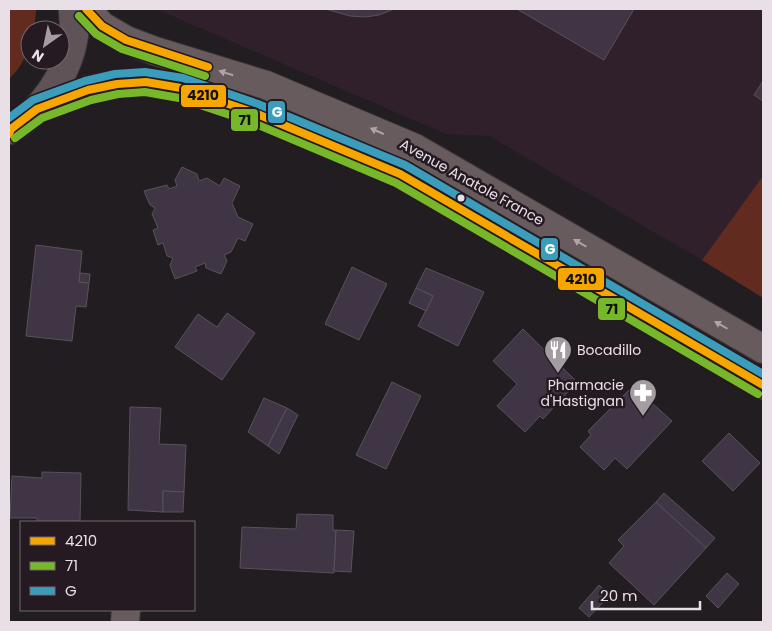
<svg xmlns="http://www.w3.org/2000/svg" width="772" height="631" viewBox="0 0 772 631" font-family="Poppins,sans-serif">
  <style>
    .built { fill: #30202b }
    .green { fill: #622b20 }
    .building { fill: #403545; stroke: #575358 }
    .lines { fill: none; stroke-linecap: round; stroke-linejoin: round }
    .minor-casing { stroke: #3d393c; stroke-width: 30 }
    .tertiary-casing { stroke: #3d393c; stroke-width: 30 }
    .primary-casing { stroke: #3d393c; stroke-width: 30 }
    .minor { stroke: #685b5e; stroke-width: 28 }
    .tertiary { stroke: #685b5e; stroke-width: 28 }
    .primary { stroke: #5f5357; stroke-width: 28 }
    .bus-1-casing { stroke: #251a22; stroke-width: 11 }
    .bus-2-casing { stroke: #251a22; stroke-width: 11 }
    .bus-3-casing { stroke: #251a22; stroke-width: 11 }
    .bus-1 { stroke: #f7a600; stroke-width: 8 }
    .bus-2 { stroke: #76b82a; stroke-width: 8 }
    .bus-3 { stroke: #3a9dbc; stroke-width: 8 }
    .oneway { fill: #aea4a9 }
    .bus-dot { fill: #e8e0e6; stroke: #251a22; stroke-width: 2 }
    .labels { text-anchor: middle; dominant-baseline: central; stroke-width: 5; stroke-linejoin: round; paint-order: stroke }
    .street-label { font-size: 14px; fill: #e8e0e6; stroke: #251a22 }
    .poi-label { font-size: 14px; fill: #e8e0e6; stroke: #251a22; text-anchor: start }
    .line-badge { stroke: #251a22; stroke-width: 2 }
    .badge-label { font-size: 14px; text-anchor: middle; font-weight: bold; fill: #fff }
    .pale-badge-label { font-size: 14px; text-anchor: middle; font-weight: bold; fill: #111 }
  </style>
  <rect width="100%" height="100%" fill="#221d21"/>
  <path class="built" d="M156,9H763V176L702,260L489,136L446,134Z"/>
  <g class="green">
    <path d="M9,9H36V11L34,30H30C30,51 23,65 9,79Z"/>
    <path d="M763,176V298L702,260Z"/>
  </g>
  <g class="building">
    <path d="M326,9H394L379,15L365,17L350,16Z"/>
    <path d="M517,9H634L604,60Z"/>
    <path d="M763,81V101L754,95Z"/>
    <path d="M182,167L197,174L199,181L207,178L220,186L224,178L240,186L232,203L238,217L253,224L245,241L238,238L231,252L224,255L227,261L221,274L206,268L205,263L195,267L197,271L175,279L170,265L173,258L167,256L163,243L158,245L153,230L158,228L152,214L155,208L150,205L144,191L167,185L169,189L177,186L175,180Z"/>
    <path d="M36,245L82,251L79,282L89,283L86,307L76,306L72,341L26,336Z"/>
    <path d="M352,267L387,284L359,340L325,324Z"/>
    <path d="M426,268L484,292L458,346L418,326L433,296L416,288Z"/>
    <path d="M80,273L90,274L89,283L79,282Z"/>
    <path d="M416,288L433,296L426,311L409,303Z"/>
    <path d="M227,313L255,333L222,380L175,347L198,314L217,327Z"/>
    <path d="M523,329L577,382L543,419L540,416L525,432L497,406L517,384L493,361Z"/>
    <path d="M392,382L421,396L386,469L356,455Z"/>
    <path d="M633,386L672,421L627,469L615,458L604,470L580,447L591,435L588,431Z"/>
    <path d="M264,398L287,408L268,446L248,432Z"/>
    <path d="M130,407L161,408L159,444L186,445L184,492L163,491V512L128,510Z"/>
    <path d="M287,408L298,415L279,454L268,446Z"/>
    <path d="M729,433L760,463L733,491L702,461Z"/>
    <path d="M42,472L81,473L80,522H37V518H10L12,476L42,478Z"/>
    <path d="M163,491L184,492L183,512H163Z"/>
    <path d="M664,493L715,538L706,548L656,502Z"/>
    <path d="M656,502L706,548L654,605L609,563L624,546L618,540Z"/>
    <path d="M297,514L333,515V530H336L334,573L240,568L242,527L296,529Z"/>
    <path d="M336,530L354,531L351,572L334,571Z"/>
    <path d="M727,573L739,584L718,608L706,596Z"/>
    <path d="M599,585L610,595L589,617L579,608Z"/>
  </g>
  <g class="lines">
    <defs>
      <path id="minor" d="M125,622L126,610"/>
      <g id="tertiary">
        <path d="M86,9L102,26L126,40L155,51L266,85L415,148L763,349"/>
        <path d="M37,109L88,90L117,84L146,82L181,88L255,113L400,174L763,385"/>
      </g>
      <path id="primary" d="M9,130C42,112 68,74 74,36C75,28 73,18 73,9"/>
    </defs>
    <use href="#minor" class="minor-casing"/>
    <use href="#tertiary" class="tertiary-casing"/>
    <use href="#primary" class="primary-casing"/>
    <use href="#minor" class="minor"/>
    <use href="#tertiary" class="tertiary"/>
    <use href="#primary" class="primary"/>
    <defs>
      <g id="bus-1">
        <path d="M86,9L102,26L126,40L208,67"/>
        <path d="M9,134L11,129L37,109L88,90L117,84L146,82L181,88L255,113L400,174L763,385"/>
      </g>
      <g id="bus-2">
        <path d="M79,16L96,34L122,49L205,76"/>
        <path d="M15,138L42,118L91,100L118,94L145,92L179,98L251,122L396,183L758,394"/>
      </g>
      <path id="bus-3" d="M9,118L33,100L85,81L115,74L145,72L183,78L258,104L405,165L763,374"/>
    </defs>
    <use href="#bus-1" class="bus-1-casing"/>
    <use href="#bus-2" class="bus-2-casing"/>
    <use href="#bus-3" class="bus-3-casing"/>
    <use href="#bus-1" class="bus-1"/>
    <use href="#bus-2" class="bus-2"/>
    <use href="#bus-3" class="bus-3"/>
  </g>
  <defs><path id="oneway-solid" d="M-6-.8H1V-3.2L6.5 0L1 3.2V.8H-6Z" transform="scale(1.25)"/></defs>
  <g class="oneway">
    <use href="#oneway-solid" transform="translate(226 73) rotate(-163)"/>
    <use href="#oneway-solid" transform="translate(377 131) rotate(-156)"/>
    <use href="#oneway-solid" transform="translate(580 243) rotate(-150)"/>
    <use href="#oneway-solid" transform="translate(721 325) rotate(-150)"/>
  </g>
  <defs>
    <symbol id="restaurant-pin" viewBox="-11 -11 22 30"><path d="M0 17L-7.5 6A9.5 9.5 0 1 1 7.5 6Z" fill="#a39ca1" stroke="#251a22"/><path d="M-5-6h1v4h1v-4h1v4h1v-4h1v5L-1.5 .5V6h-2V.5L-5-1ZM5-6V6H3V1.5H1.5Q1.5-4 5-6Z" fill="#fff"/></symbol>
    <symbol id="pharmacy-pin" viewBox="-11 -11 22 30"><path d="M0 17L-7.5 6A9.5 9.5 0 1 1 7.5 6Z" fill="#a39ca1" stroke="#251a22"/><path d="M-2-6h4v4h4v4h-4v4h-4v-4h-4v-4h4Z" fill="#fff"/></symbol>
  </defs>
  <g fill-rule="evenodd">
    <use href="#restaurant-pin" x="542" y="334" width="32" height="43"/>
    <use href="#pharmacy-pin" x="627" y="377" width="32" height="43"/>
  </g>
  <circle class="bus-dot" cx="461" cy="198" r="4.5"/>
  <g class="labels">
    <g class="street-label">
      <text transform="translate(472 182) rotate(29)">Avenue Anatole France</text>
    </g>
    <g class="poi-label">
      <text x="577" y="350">Bocadillo</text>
      <text x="624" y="385" text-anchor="end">Pharmacie<tspan x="624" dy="16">d'Hastignan</tspan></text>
    </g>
  </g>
  <g class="line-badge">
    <rect x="180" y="84" width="47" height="24" rx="5" fill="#f7a600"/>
    <rect x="267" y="100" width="19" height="24" rx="5" fill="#3a9dbc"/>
    <rect x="230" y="108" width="29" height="24" rx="5" fill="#76b82a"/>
    <rect x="540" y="237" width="19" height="24" rx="5" fill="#3a9dbc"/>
    <rect x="557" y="267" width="48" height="24" rx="5" fill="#f7a600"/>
    <rect x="597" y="297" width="29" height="24" rx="5" fill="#76b82a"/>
  </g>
  <g class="badge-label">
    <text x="277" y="117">G</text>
    <text x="550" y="254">G</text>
  </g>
  <g class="pale-badge-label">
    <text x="203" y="100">4210</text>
    <text x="245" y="125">71</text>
    <text x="581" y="284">4210</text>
    <text x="612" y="314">71</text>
  </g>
  <rect width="772" height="631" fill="none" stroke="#e8e0e6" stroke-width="20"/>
  <rect x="20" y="521" width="175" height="90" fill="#251a22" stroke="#736970"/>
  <rect x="30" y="537" width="25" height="8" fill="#f7a600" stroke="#736970"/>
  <text x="65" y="546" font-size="15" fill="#e8e0e6">4210</text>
  <rect x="30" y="562" width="25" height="8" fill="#76b82a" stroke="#736970"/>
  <text x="65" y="571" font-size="15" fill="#e8e0e6">71</text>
  <rect x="30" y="587" width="25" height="8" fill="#3a9dbc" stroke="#736970"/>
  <text x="65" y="596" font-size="15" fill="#e8e0e6">G</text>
  <g transform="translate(45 45) rotate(213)"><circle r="24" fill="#251a22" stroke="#736970"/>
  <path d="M0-4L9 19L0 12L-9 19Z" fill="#a39ca1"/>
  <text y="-8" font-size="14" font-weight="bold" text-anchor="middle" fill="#e8e0e6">N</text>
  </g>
  <path d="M592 601v8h108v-8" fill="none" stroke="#e8e0e6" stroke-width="2.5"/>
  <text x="600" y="601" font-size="15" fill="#e8e0e6" stroke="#251a22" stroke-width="4" paint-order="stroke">20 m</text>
</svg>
